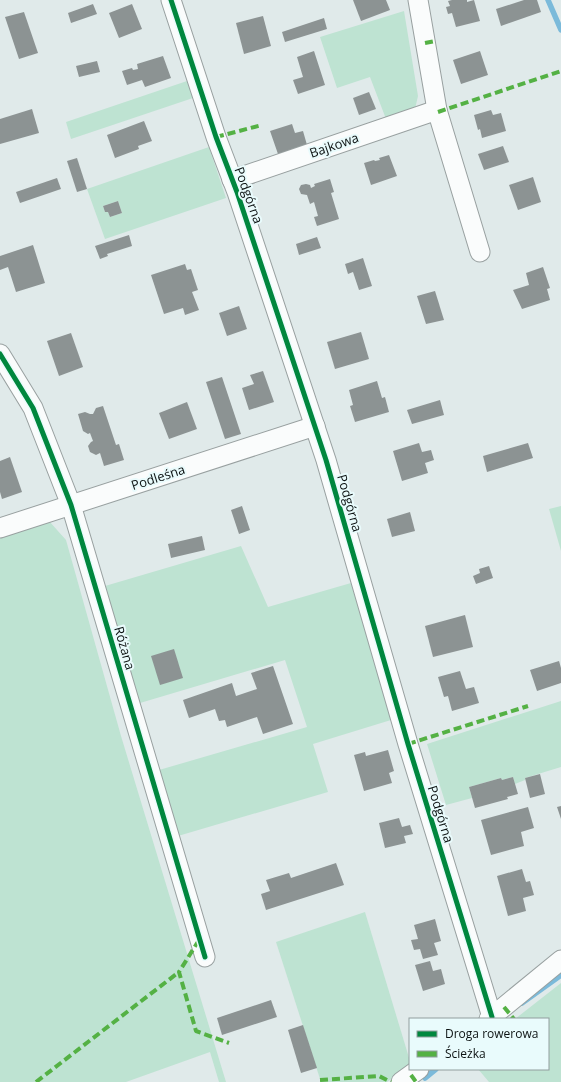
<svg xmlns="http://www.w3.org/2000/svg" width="561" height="1082" viewBox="0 0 561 1082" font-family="'Open Sans',sans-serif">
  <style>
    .green { fill: #bee3d2; fill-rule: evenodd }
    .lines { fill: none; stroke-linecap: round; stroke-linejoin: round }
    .stream { stroke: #7bbada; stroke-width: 5.5 }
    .building { fill: #8c9393 }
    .minor-casing { stroke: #98a0a0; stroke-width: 21 }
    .minor { stroke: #fafcfc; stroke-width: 19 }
    .quiet { stroke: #54b144; stroke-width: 4; stroke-dasharray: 8 4; stroke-linecap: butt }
    .cycleway-casing { stroke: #e9fbfc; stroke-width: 8 }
    .cycleway { stroke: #00873e; stroke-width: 5 }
    .labels { text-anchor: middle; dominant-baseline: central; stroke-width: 4; stroke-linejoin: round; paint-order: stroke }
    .street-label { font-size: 13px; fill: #0c1212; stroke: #e9fbfc }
  </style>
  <rect width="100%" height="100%" fill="#e0eaea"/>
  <g class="green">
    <path d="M404,11L418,96L415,109L386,119L370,77L337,88L320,37Z"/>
    <path d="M187,81L193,98L71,139L66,122Z"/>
    <path d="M209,147L226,198L105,239L87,189ZM118,201L122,213L110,217L108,212H105L103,206Z"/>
    <path d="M561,506V551L549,509Z"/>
    <path d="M49,521L66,540L121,736L226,1082H219L210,1052L126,1082H0V537Z"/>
    <path d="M241,546L268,607L351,583L391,720L313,744L328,792L178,836L159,770L307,727L285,660L140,703L105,586Z"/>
    <path d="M561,701V767L525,778V780L515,784L513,777L502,780L501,778L469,787L472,798L446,805L427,744Z"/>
    <path d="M365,912L410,1061V1066L387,1082H321L276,942Z"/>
    <path d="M561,983V1082H489L478,1069H548V1019H515Z"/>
  </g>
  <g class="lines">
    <g class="stream">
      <path d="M548,0L561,30"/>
      <path d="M522,1003L561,975"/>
      <path d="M425,1078L436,1069"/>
    </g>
  </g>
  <g class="building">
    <path d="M353,0H386L390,10L361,21Z"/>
    <path d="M452,0H467V2L474,0L480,21L456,27L452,13L448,14L446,7L450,6L448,1Z"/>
    <path d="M524,0H537L541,12L501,26L496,9Z"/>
    <path d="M93,4L97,14L71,23L68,13Z"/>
    <path d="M132,4L142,29L119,38L109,13Z"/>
    <path d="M24,12L38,53L19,59L5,17Z"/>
    <path d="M263,16L271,46L244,54L236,23Z"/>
    <path d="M324,18L327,29L285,42L282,32Z"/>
    <path d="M314,51L325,85L298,94L293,80L303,77L297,57Z"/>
    <path d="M480,51L488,75L461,84L453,60Z"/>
    <path d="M163,56L171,78L145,87L142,80L127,85L122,71L132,68L133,70L138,69L137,64Z"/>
    <path d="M97,61L100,72L79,77L76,66Z"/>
    <path d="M369,92L376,109L359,115L353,98Z"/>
    <path d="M32,109L39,133L0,144V119Z"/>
    <path d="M491,110L493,115L501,113L506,131L482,138L480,129L478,130L474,115Z"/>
    <path d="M144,121L152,141L138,146L139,149L115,158L107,135Z"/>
    <path d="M292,124L295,133L303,131L307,145L278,154L270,131Z"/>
    <path d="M503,146L509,162L484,170L478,154Z"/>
    <path d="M389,155L397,176L371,185L364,163L374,160L375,161L380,160L379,158Z"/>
    <path d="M77,158L87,189L77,192L67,161Z"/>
    <path d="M533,177L541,202L518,210L509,185Z"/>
    <path d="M57,178L61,189L20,203L16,192Z"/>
    <path d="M330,179L334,192L331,193L339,219L317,226L314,217L318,216L314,202L310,204L307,195L301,194L299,189L301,185L306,184L310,185L311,188L315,186L314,184Z"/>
    <path d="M118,201L122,213L110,217L108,212H105L103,206Z"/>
    <path d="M129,235L132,246L107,254L108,256L100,259L95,246Z"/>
    <path d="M317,237L321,248L299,255L296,244Z"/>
    <path d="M33,245L45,283L16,292L8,267L0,270V256Z"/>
    <path d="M363,258L372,286L359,290L353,272L348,274L345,264Z"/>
    <path d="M185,264L187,270L191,269L198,290L192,292L199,310L185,315L183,308L164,314L151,275Z"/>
    <path d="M543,267L550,288L547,289L550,300L522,309L513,290L529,285L526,273Z"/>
    <path d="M435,291L444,320L426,324L417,296Z"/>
    <path d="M239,306L247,329L227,336L219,313Z"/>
    <path d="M361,332L369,359L335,369L327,342Z"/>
    <path d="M71,333L83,367L59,376L47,341Z"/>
    <path d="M263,371L274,402L249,410L242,388L254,384L250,375Z"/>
    <path d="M222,377L241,434L225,439L206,382Z"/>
    <path d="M377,381L382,398L385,397L389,412L355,422L350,406L353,405L349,390Z"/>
    <path d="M440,400L444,415L412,424L407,410Z"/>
    <path d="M187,402L197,429L169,439L159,413Z"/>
    <path d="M103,406L116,445L119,444L124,460L104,466L100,453L96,455L90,452L88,446L91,442L93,441L90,433L88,434L83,431L78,414L85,412L90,414H93L96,408Z"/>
    <path d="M419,443L422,452L431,450L434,460L425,463L428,473L402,481L393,451Z"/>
    <path d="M528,443L533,458L487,472L483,456Z"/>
    <path d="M10,457L22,492L2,499L0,492V461Z"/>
    <path d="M242,506L250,530L239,534L231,510Z"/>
    <path d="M410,512L415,531L392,537L387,519Z"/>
    <path d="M202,536L205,550L171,558L168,544Z"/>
    <path d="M489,566L493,578L476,584L473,576L480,573L479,569Z"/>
    <path d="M465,615L473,647L433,657L425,626Z"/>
    <path d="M174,649L183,678L160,685L151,656Z"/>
    <path d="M559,661L561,668V683L537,691L530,670Z"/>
    <path d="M273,666L293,724L263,734L257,717L227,727L225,720L219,721L215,709L189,718L183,700L232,683L236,696L257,689L251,673Z"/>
    <path d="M460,671L466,689L474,687L479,703L452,711L448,696L444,697L438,677Z"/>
    <path d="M388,750L394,771L389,773L392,783L364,791L354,755L365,752L366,756Z"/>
    <path d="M540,774L545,794L530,798L525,778Z"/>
    <path d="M513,777L518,794L507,797L508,799L475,808L469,787L501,778L502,780Z"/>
    <path d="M561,806V819L557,807Z"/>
    <path d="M528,807L534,828L521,832L524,846L491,855L481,820Z"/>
    <path d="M399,818L402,827L410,825L413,834L404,836L406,843L385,848L379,823Z"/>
    <path d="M336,863L344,885L266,910L261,894L270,891L266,880L289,873L291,878Z"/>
    <path d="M522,869L526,882L530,881L534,895L523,898L526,911L508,916L497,876Z"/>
    <path d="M435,919L441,941L434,943L438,955L423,959L420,949L414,950L411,940L418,939L414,925Z"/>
    <path d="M430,961L433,971L441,969L445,984L423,991L415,965Z"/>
    <path d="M271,1000L277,1017L222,1035L217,1018Z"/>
    <path d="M303,1025L317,1068L301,1073L288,1030Z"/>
  </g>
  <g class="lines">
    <defs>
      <g id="minor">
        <path d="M171,0L216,137L237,192L326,460L408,744L492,1017"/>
        <path d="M418,0L437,110"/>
        <path d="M232,180L437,110L480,252"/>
        <path d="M0,354L33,408L71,505L205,957"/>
        <path d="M0,528L315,426"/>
        <path d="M489,1019L561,960"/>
        <path d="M401,1082L419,1069"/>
      </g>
    </defs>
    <use href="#minor" class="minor-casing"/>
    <use href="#minor" class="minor"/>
    <g class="quiet">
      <path d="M425,43L435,41"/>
      <path d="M438,112L561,71"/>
      <path d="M216,137L262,125"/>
      <path d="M408,744L528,706"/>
      <path d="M199,940L179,972L196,1031L229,1043"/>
      <path d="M504,1007L514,1019"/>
      <path d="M411,1075L416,1082"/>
      <path d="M320,1080L379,1076L391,1082"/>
      <path d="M36,1082L179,972"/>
    </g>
    <defs>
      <g id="cycleway">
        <path d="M171,0L216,137L237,192L326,460L408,744L492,1017"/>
        <path d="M0,354L33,408L71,505L205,957"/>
      </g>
    </defs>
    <use href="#cycleway" class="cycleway-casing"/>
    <use href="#cycleway" class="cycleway"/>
  </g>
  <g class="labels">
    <g class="street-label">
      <text transform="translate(334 145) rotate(-19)">Bajkowa</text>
      <text transform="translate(249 195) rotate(70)">Podgórna</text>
      <text transform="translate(158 477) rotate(-18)">Podleśna</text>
      <text transform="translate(350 503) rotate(74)">Podgórna</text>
      <text transform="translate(125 648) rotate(74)">Różana</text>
      <text transform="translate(441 814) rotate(73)">Podgórna</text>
    </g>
  </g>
  <rect x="409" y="1018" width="140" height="52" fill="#e9fbfc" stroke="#919e9e"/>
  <rect x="417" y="1031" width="20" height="6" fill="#00873e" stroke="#919e9e"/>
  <text x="445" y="1038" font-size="12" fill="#0c1212">Droga rowerowa</text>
  <rect x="417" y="1051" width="20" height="6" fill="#54b144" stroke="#919e9e"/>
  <text x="445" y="1058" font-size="12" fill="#0c1212">Ścieżka</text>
</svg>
